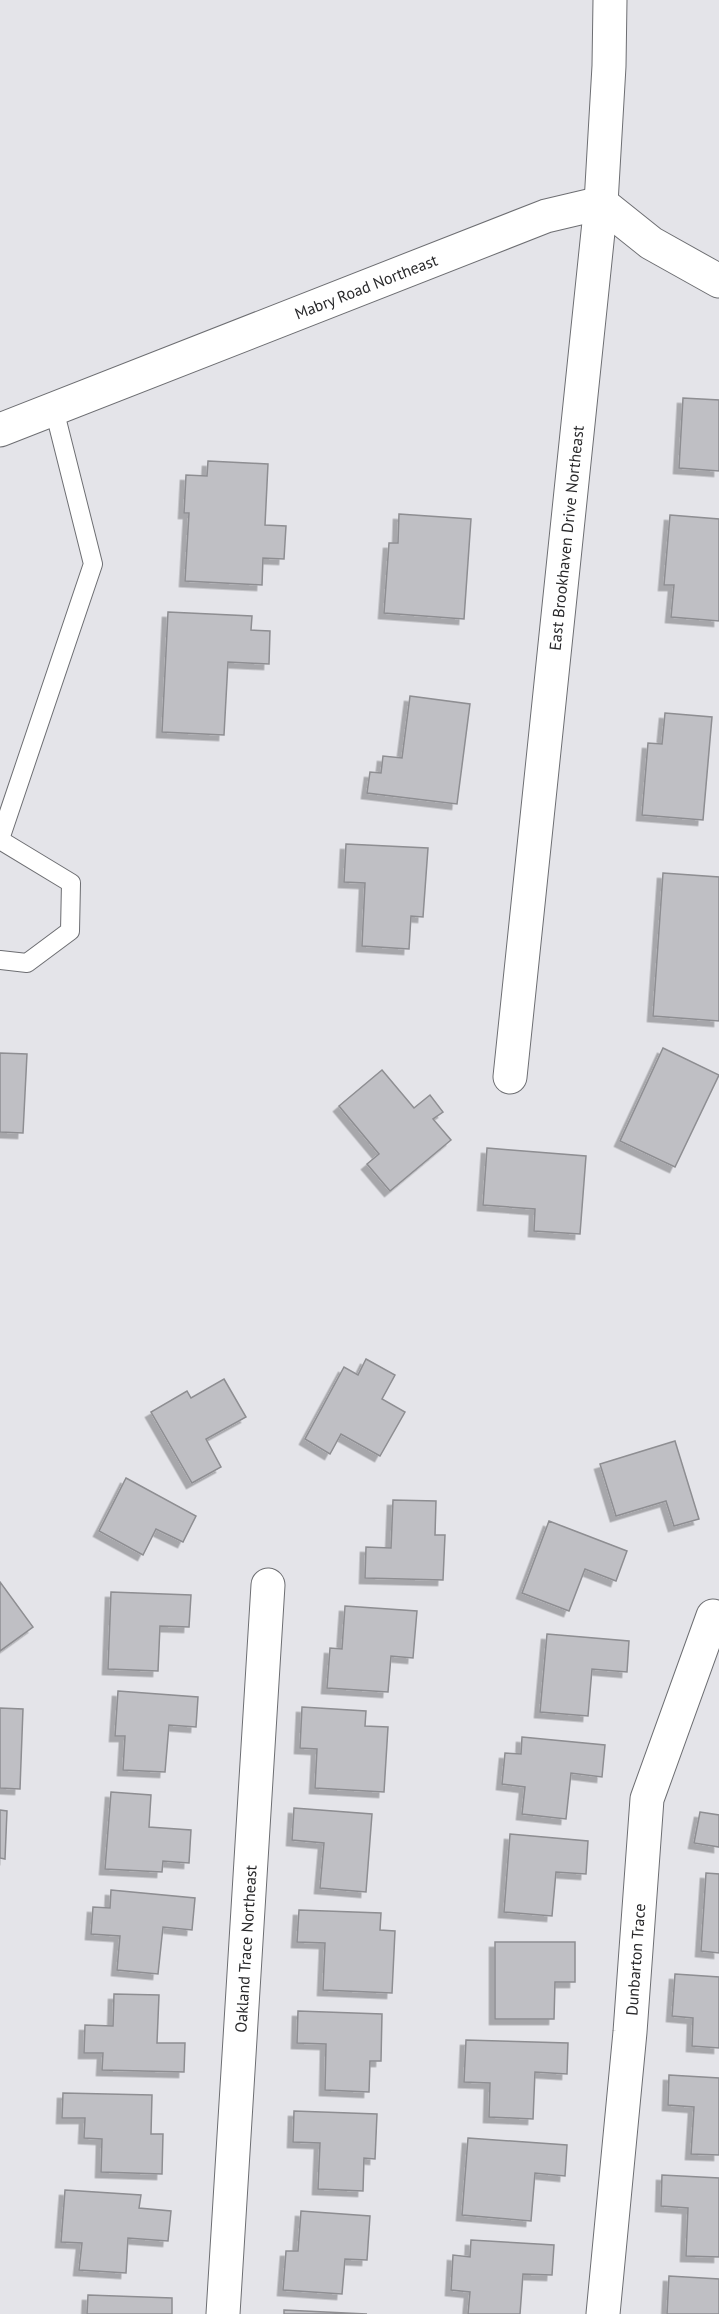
<svg xmlns="http://www.w3.org/2000/svg" width="719" height="2314" viewBox="0 0 719 2314" font-family="'PT Sans',sans-serif">
  <style>
    .building { fill: #bfbfc4; stroke: #8e8e92; stroke-width: 1.5; filter: url(#shadow) }
    .lines { fill: none; stroke-linecap: round; stroke-linejoin: round }
    .service-casing { stroke: #6d6e72; stroke-width: 20 }
    .minor-casing { stroke: #6d6e72; stroke-width: 35 }
    .service { stroke: #fff; stroke-width: 18 }
    .minor { stroke: #fff; stroke-width: 33 }
    .labels { text-anchor: middle; dominant-baseline: central; stroke-width: 5; stroke-linejoin: round; paint-order: stroke }
    .street-label { font-size: 16px; fill: #28282a; stroke: #fff }
  </style>
  <defs>
    <filter id="shadow"><feDropShadow dx="-5.5" dy="5.5" stdDeviation="0" flood-color="#0004"/></filter>
  </defs>
  <rect width="100%" height="100%" fill="#e4e4e9"/>
  <g class="building">
    <path d="M683,398L719,400V471L679,468Z"/>
    <path d="M208,461L268,464L265,525L286,526L284,559L263,558L262,585L185,581L189,513H184L186,475L207,476Z"/>
    <path d="M399,514L471,519L464,619L384,613L389,543H398Z"/>
    <path d="M670,515L719,519V621L671,617L674,585H664Z"/>
    <path d="M168,612L252,616L251,630L270,631L269,664L228,662L224,735L162,732Z"/>
    <path d="M410,696L470,704L457,804L367,793L370,772L381,773L383,756L402,758Z"/>
    <path d="M665,713L712,717L703,820L642,815L648,743L662,744Z"/>
    <path d="M346,844L428,848L423,917L411,916L409,949L362,946L365,883L344,882Z"/>
    <path d="M663,873L719,877V1021L653,1016Z"/>
    <path d="M663,1048L719,1075L675,1167L620,1141Z"/>
    <path d="M0,1053L27,1054L23,1133L0,1132Z"/>
    <path d="M382,1070L414,1108L430,1095L443,1112L433,1119L451,1140L390,1191L367,1164L379,1154L339,1106Z"/>
    <path d="M487,1148L586,1156L580,1234L534,1231L535,1209L483,1205Z"/>
    <path d="M366,1359L395,1375L382,1399L405,1412L380,1456L341,1434L330,1454L305,1439L344,1367L358,1375Z"/>
    <path d="M224,1379L246,1417L206,1439L221,1467L192,1483L151,1412L187,1391L191,1398Z"/>
    <path d="M675,1441L699,1519L674,1526L666,1501L616,1516L600,1464Z"/>
    <path d="M126,1478L196,1516L183,1542L156,1529L143,1555L99,1531Z"/>
    <path d="M393,1500L436,1501L435,1535H445L443,1580L365,1578L366,1547L391,1548Z"/>
    <path d="M549,1521L627,1551L616,1581L585,1569L569,1611L522,1593Z"/>
    <path d="M0,1582L33,1627L0,1651Z"/>
    <path d="M111,1592L191,1595L189,1627L160,1626L158,1671L108,1669Z"/>
    <path d="M345,1606L417,1611L413,1658L391,1656L388,1692L327,1688L330,1648L342,1649Z"/>
    <path d="M547,1634L629,1641L627,1672L592,1669L588,1716L540,1712Z"/>
    <path d="M118,1691L198,1697L196,1727L169,1725L165,1772L123,1770L125,1736H115Z"/>
    <path d="M302,1707L366,1711L365,1726L388,1727L384,1792L315,1788L317,1749L300,1748Z"/>
    <path d="M0,1708L23,1709L20,1789L0,1788Z"/>
    <path d="M522,1737L605,1745L602,1777L571,1773L566,1819L522,1814L525,1787L502,1784L505,1753L521,1754Z"/>
    <path d="M111,1792L151,1795L149,1827L191,1830L189,1863L163,1861L162,1872L105,1869Z"/>
    <path d="M294,1808L372,1814L366,1892L320,1888L324,1843L292,1840Z"/>
    <path d="M0,1810L7,1811L5,1859L0,1858Z"/>
    <path d="M700,1812L719,1815V1847L694,1843Z"/>
    <path d="M510,1834L588,1841L586,1874L556,1872L552,1916L504,1912Z"/>
    <path d="M706,1873L719,1874V1953L701,1951Z"/>
    <path d="M111,1890L195,1898L192,1930L163,1927L158,1974L117,1970L120,1936L91,1934L93,1907L110,1908Z"/>
    <path d="M299,1910L381,1913L380,1930L395,1931L392,1993L323,1990L325,1943L297,1942Z"/>
    <path d="M495,1942H575V1982H555L554,2019H495Z"/>
    <path d="M675,1974L719,1977V2048L692,2046L693,2018L672,2016Z"/>
    <path d="M114,1994L159,1995L157,2043H185L184,2072L102,2070L103,2053H84L85,2025L113,2026Z"/>
    <path d="M298,2011L382,2014L381,2061H370L369,2092L325,2090L326,2044L297,2043Z"/>
    <path d="M466,2040L568,2043L567,2074L535,2072L533,2119L489,2117L490,2083L464,2082Z"/>
    <path d="M669,2075L719,2078V2155L691,2154L694,2107L668,2105Z"/>
    <path d="M63,2093L152,2095L151,2134H163L162,2174L101,2172L102,2139L84,2138L85,2118H62Z"/>
    <path d="M294,2111L377,2114L375,2159L364,2158L363,2191L318,2189L320,2143L293,2142Z"/>
    <path d="M468,2138L567,2145L565,2176L535,2173L531,2221L462,2215Z"/>
    <path d="M662,2175L719,2178V2257L686,2256L688,2208L661,2206Z"/>
    <path d="M65,2190L141,2195L139,2208L171,2211L168,2241L128,2238L126,2273L79,2270L82,2243L61,2242Z"/>
    <path d="M301,2211L370,2216L367,2260L345,2259L342,2294L283,2290L286,2251H298Z"/>
    <path d="M471,2240L554,2245L552,2275L523,2274L520,2314H468L470,2292L451,2290L453,2255L470,2257Z"/>
    <path d="M669,2276L719,2279V2314H667Z"/>
    <path d="M88,2295L172,2298V2314H87Z"/>
    <path d="M284,2310L367,2314H284Z"/>
  </g>
  <g class="lines">
    <defs>
      <g id="service">
        <path d="M0,839L93,564L54,409"/>
        <path d="M0,840L71,883L70,931L27,963L0,960"/>
      </g>
      <g id="minor">
        <path d="M601,203L651,243L719,281"/>
        <path id="s1" d="M0,430L546,216L601,203"/>
        <path id="s2" d="M510,1077L601,203L609,66L610,0"/>
        <path id="s3" d="M223,2314L268,1585"/>
        <path id="s4" d="M603,2314L630,2032L647,1799L713,1616"/>
      </g>
    </defs>
    <use href="#service" class="service-casing"/>
    <use href="#minor" class="minor-casing"/>
    <use href="#service" class="service"/>
    <use href="#minor" class="minor"/>
  </g>
  <g class="labels">
    <g class="street-label">
      <text stroke="none"><textPath href="#s1" startOffset="393">Mabry Road Northeast</textPath></text>
      <text stroke="none"><textPath href="#s2" startOffset="542">East Brookhaven Drive Northeast</textPath></text>
      <text stroke="none"><textPath href="#s3" startOffset="366">Oakland Trace Northeast</textPath></text>
      <text stroke="none"><textPath href="#s4" startOffset="356">Dunbarton Trace</textPath></text>
    </g>
  </g>
</svg>
